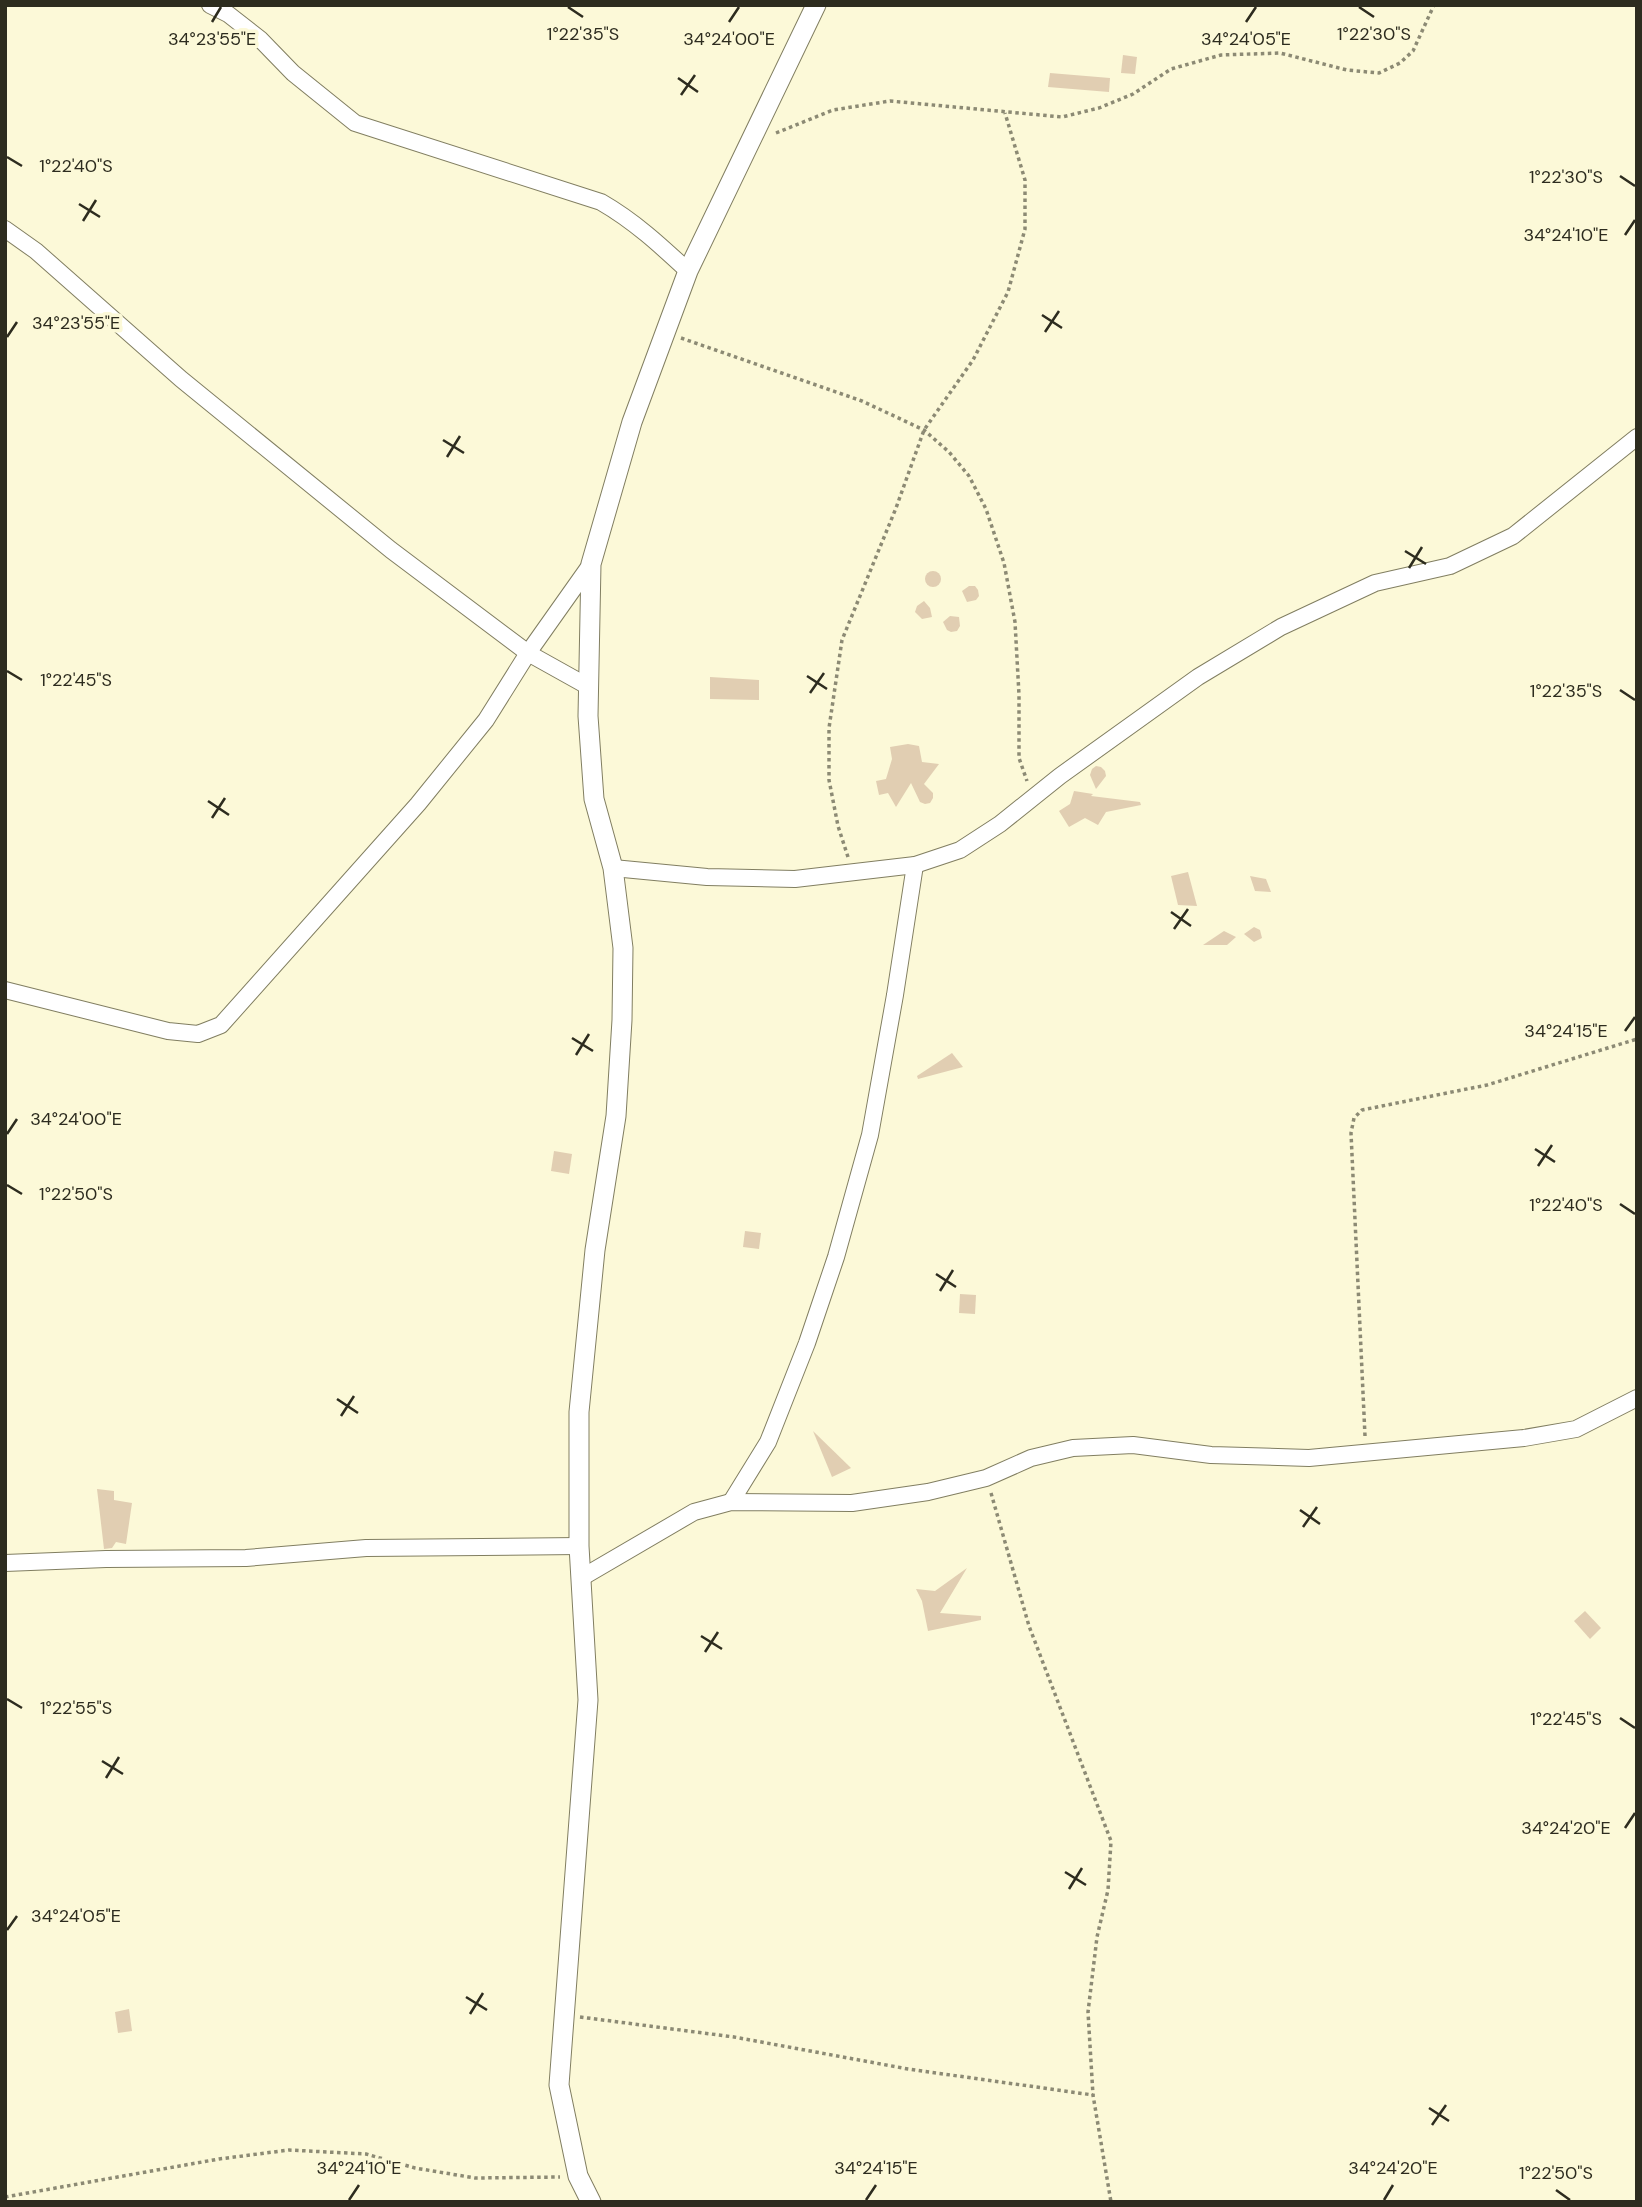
<svg xmlns="http://www.w3.org/2000/svg" width="1642" height="2207" viewBox="0 0 1642 2207" font-family="'DM Sans',sans-serif">
  <style>
    .building { fill: #e1ceb2 }
    .lines { fill: none; stroke-linecap: round; stroke-linejoin: round }
    .minor-casing { stroke: #817e61; stroke-width: 18 }
    .tertiary-casing { stroke: #817e61; stroke-width: 21 }
    .path { stroke: #8c8a74; stroke-width: 3.5; stroke-dasharray: 3.5 3.5; stroke-linecap: butt }
    .minor { stroke: #fff; stroke-width: 16 }
    .tertiary { stroke: #fff; stroke-width: 19 }
    .ticks { fill: none; stroke: #2d2c1f; stroke-width: 2.5 }
    .ticks-label { font-size: 18px; text-anchor: middle; fill: #2d2c1f; stroke: #fcf9d8; stroke-width: 7; stroke-linejoin: round; paint-order: stroke }
  </style>
  <rect width="100%" height="100%" fill="#fcf9d8"/>
  <g class="building">
    <path d="M1123,55L1137,57L1135,74L1121,73Z"/>
    <path d="M1050,73L1110,78L1109,92L1048,87Z"/>
    <circle cx="933" cy="579" r="8"/>
    <path d="M969,586H975L978,590L979,596L976,600L967,602L962,591Z"/>
    <path d="M924,601L930,608L932,617L922,619L915,612L917,606Z"/>
    <path d="M950,616L959,617L960,626L957,631L951,632L947,630L943,622Z"/>
    <path d="M710,677L759,680V700L710,699Z"/>
    <path d="M908,744L919,746L922,762L939,764L924,784L933,793V798L930,803L925,804L920,802L911,783L896,807L888,793L879,795L876,781L886,779L892,759L890,747Z"/>
    <path d="M1096,766L1101,767L1105,771L1106,776L1096,789L1090,775L1092,769Z"/>
    <path d="M1074,791L1093,794L1091,796L1140,802L1141,805L1106,812L1098,825L1085,818L1069,827L1059,811L1070,804Z"/>
    <path d="M1188,872L1197,906L1178,905L1171,876Z"/>
    <path d="M1250,876L1266,879L1271,892L1255,891Z"/>
    <path d="M1254,927L1260,930L1262,938L1254,942L1244,934Z"/>
    <path d="M1224,931L1236,937L1227,945H1203Z"/>
    <path d="M952,1053L963,1067L918,1079L917,1076Z"/>
    <path d="M554,1151L572,1154L569,1174L551,1171Z"/>
    <path d="M745,1231L761,1233L759,1249L743,1247Z"/>
    <path d="M960,1294L976,1295L975,1314L959,1313Z"/>
    <path d="M813,1431L851,1468L832,1477Z"/>
    <path d="M97,1489L114,1491V1500L132,1503L126,1544L116,1542L112,1548L104,1549Z"/>
    <path d="M967,1568L940,1613L981,1616V1620L928,1631L922,1601L916,1589L935,1591Z"/>
    <path d="M1585,1611L1601,1628L1590,1639L1574,1621Z"/>
    <path d="M129,2009L132,2031L118,2033L115,2012Z"/>
  </g>
  <g class="lines">
    <defs>
      <g id="minor">
        <path d="M210,5L228,14L260,39L293,73L355,123L601,202C634,221 660,245 688,271"/>
        <path d="M5,229L36,251L181,379L391,550L528,653L589,687"/>
        <path d="M613,868L707,877L795,879L915,865L960,850L1000,824L1060,776L1198,677L1281,627L1375,583L1450,566L1513,536L1637,437"/>
        <path d="M5,990L168,1031L198,1034L221,1025L418,804L486,720L528,653L591,564"/>
        <path d="M731,1502L768,1442L807,1343L836,1257L870,1135L895,995L915,865"/>
        <path d="M5,1563L106,1559L246,1558L366,1548L579,1546"/>
        <path d="M581,1578L694,1512L731,1502L852,1503L928,1492L986,1478L1031,1458L1073,1448L1133,1445L1211,1455L1309,1458L1524,1438L1576,1429L1637,1398"/>
      </g>
      <path id="tertiary" d="M591,2202L578,2176L559,2085L588,1700L579,1546V1412L595,1250L616,1116L622,1020L623,948L613,868L594,799L588,716L591,564L632,422L688,271L816,5"/>
    </defs>
    <use href="#minor" class="minor-casing"/>
    <use href="#tertiary" class="tertiary-casing"/>
    <g class="path">
      <path d="M776,133L833,110L890,101L1062,117L1099,108L1133,94L1171,69L1221,55L1280,53L1347,70L1379,73L1400,63L1413,51L1434,5"/>
      <path d="M681,338L862,401L924,430L949,452L969,476L986,509L1004,563L1015,622L1019,695V758L1027,781"/>
      <path d="M848,857L838,826L829,780V728L842,640L896,508L924,430L973,360L1008,292L1025,229V180L1005,113"/>
      <path d="M1365,1436L1351,1133L1354,1118L1362,1110L1487,1085L1637,1039"/>
      <path d="M991,1493L1029,1626L1111,1841L1108,1890L1097,1937L1088,2012L1093,2095L1111,2202"/>
      <path d="M580,2017L734,2037L908,2069L1093,2095"/>
      <path d="M5,2197L219,2159L289,2150L366,2154L415,2168L475,2178L560,2177"/>
    </g>
    <use href="#minor" class="minor"/>
    <use href="#tertiary" class="tertiary"/>
  </g>
  <path class="ticks" d="M568,7L583,17M1359,7L1374,17M212,22L221,7M729,22L739,7M1246,22L1256,7M678,78L698,92M681,95L695,75M7,157L22,166M1620,176L1635,186M79,204L100,217M83,221L96,200M1625,235L1635,220M1042,315L1062,328M1045,332L1059,311M7,337L17,322M443,440L464,453M447,457L460,436M1405,551L1426,564M1409,568L1422,547M7,671L22,680M807,676L827,689M1620,690L1635,700M810,693L824,673M208,801L229,815M212,818L225,798M1171,912L1191,926M1174,929L1188,909M1625,1031L1635,1017M572,1038L593,1051M576,1055L589,1034M7,1134L17,1119M1535,1149L1555,1162M1538,1166L1552,1145M7,1185L22,1194M1620,1204L1635,1214M936,1274L956,1287M940,1291L953,1270M337,1399L358,1413M341,1416L354,1396M1300,1510L1320,1524M1303,1527L1317,1507M701,1636L722,1649M705,1652L718,1632M7,1699L22,1708M1620,1718L1635,1728M102,1761L123,1774M106,1778L119,1757M1625,1828L1635,1813M1065,1872L1086,1885M1069,1889L1082,1868M7,1930L17,1916M466,1997L487,2010M470,2014L483,1993M1429,2108L1449,2121M1432,2125L1446,2105M1556,2190L1570,2200M349,2200L359,2185M866,2200L876,2185M1384,2200L1393,2185"/>
  <g class="ticks-label">
    <text x="583" y="40">1°22'35"S</text>
    <text x="1374" y="40">1°22'30"S</text>
    <text x="212" y="45">34°23'55"E</text>
    <text x="729" y="45">34°24'00"E</text>
    <text x="1246" y="45">34°24'05"E</text>
    <text x="76" y="172">1°22'40"S</text>
    <text x="1566" y="183">1°22'30"S</text>
    <text x="1566" y="241">34°24'10"E</text>
    <text x="76" y="329">34°23'55"E</text>
    <text x="76" y="686">1°22'45"S</text>
    <text x="1566" y="697">1°22'35"S</text>
    <text x="1566" y="1037">34°24'15"E</text>
    <text x="76" y="1125">34°24'00"E</text>
    <text x="76" y="1200">1°22'50"S</text>
    <text x="1566" y="1211">1°22'40"S</text>
    <text x="76" y="1714">1°22'55"S</text>
    <text x="1566" y="1725">1°22'45"S</text>
    <text x="1566" y="1834">34°24'20"E</text>
    <text x="76" y="1922">34°24'05"E</text>
    <text x="359" y="2174">34°24'10"E</text>
    <text x="876" y="2174">34°24'15"E</text>
    <text x="1393" y="2174">34°24'20"E</text>
    <text x="1556" y="2179">1°22'50"S</text>
  </g>
  <rect width="1642" height="2207" fill="none" stroke="#2d2c1f" stroke-width="14"/>
</svg>
